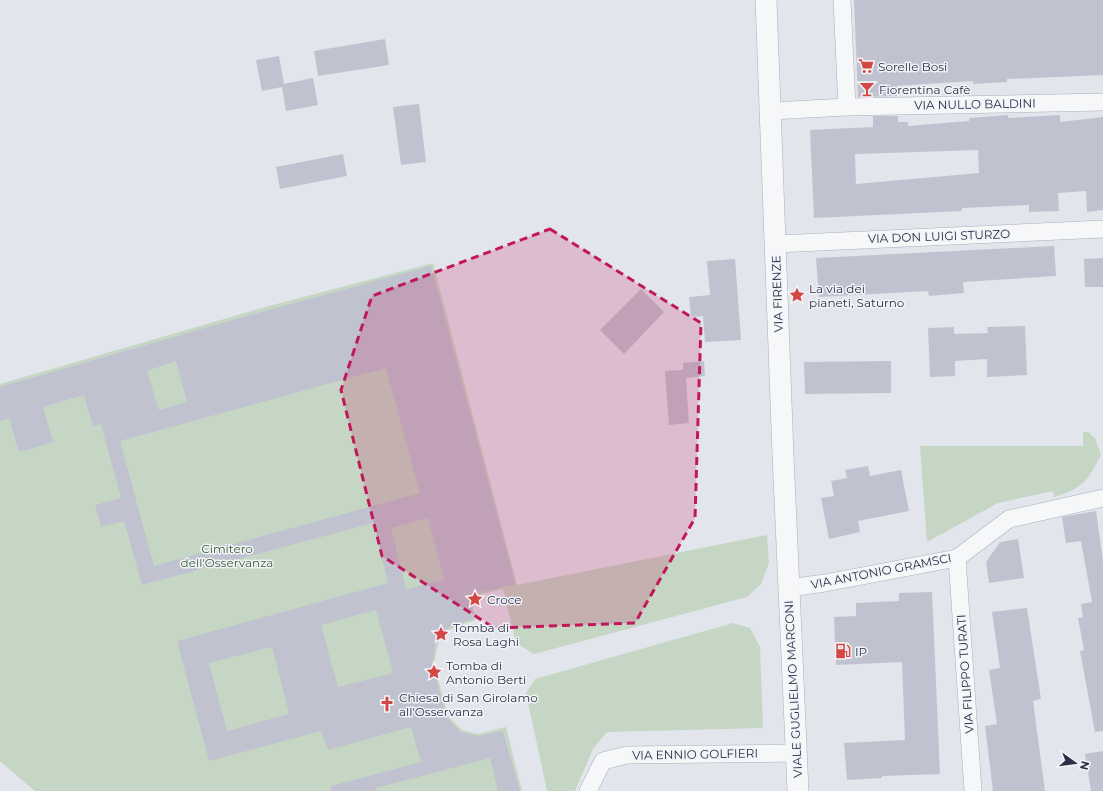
<svg xmlns="http://www.w3.org/2000/svg" width="1103" height="791" viewBox="0 0 1103 791" font-family="Montserrat,sans-serif">
  <style>
    .green { fill: #c5d6c4 }
    .building { fill: #c0c3cf; fill-rule: evenodd }
    .lines { fill: none; stroke-linecap: round; stroke-linejoin: round }
    .minor-casing { stroke: #acaeba; stroke-width: 18 }
    .tertiary-casing { stroke: #acaeba; stroke-width: 22 }
    .minor { stroke: #f6f7f9; stroke-width: 17 }
    .tertiary { stroke: #f6f7f9; stroke-width: 21 }
    .marked { fill: #c2185b; fill-opacity: 0.2; stroke: #c2185b; stroke-width: 3; stroke-dasharray: 8 5; stroke-linejoin: round }
    .labels { text-anchor: middle; dominant-baseline: central; stroke-width: 3; stroke-linejoin: round; paint-order: stroke }
    .poi-label { font-size: 12px; fill: #2a2f45; stroke: #f3f4f9; text-anchor: start }
    .street-label { font-size: 12px; fill: #2a2f45; stroke: #f3f4f9 }
    .park-label { font-size: 12px; fill: #376136; stroke: #f3f4f9 }
  </style>
  <rect width="100%" height="100%" fill="#e3e5ec"/>
  <g class="green">
    <path d="M433,263L517,585L767,535L769,563L761,584L747,597L534,654L516,643L503,589L470,597L476,620L454,627L439,639L434,664L448,716L462,730L478,734L506,727L522,791H35L0,761V384L269,306Z"/>
    <path d="M1083,432H1088L1095,438L1101,455C1087,481 1084,488 1054,497L1053,491L998,503L927,542L920,446H1083Z"/>
    <path d="M733,623L750,628L760,647L763,728L607,732L593,749L575,791H547L526,693L535,679Z"/>
  </g>
  <g class="building">
    <path d="M854,0H1103V75L1007,79V82L973,84V81L897,86V96L858,97Z"/>
    <path d="M385,39L389,65L318,76L314,51Z"/>
    <path d="M279,56L284,84L313,78L318,105L286,111L282,87L262,91L256,60Z"/>
    <path d="M419,104L426,162L401,165L393,107Z"/>
    <path d="M1008,115V118L1060,115V122L1103,117V210L1087,212L1086,191L1058,193L1059,211L1029,212V205L962,208V211L814,218L810,130L873,127V116H898V122H908V126L969,121V118ZM978,150L979,173L856,184L855,154Z"/>
    <path d="M343,154L347,176L280,189L276,167Z"/>
    <path d="M1054,246L1056,276L963,282L964,293L929,296L928,291L819,297L816,258Z"/>
    <path d="M1103,258V287H1085L1084,259Z"/>
    <path d="M735,259L741,340L705,342L703,316L691,317L689,297L710,295L707,261Z"/>
    <path d="M431,266L515,584L468,595L474,619L453,624L437,637L432,663L446,717L461,732L478,736L503,731L520,791H498L490,758L376,788L377,791H331V786L421,762L411,727L328,750L321,731L209,761L177,641L388,583L373,523L142,585L124,521L101,527L95,505L121,498L101,424L93,427L84,395L43,407L53,442L19,452L9,418L0,421V387L250,315ZM176,361L187,402L159,410L147,371ZM386,368L420,493L154,566L120,441ZM428,518L444,580L406,589L391,528ZM376,610L393,673L338,687L321,625ZM272,647L289,714L227,731L209,663Z"/>
    <path d="M641,289L664,312L624,354L600,330Z"/>
    <path d="M1025,326L1027,375L987,377V359L955,361V376L930,377L928,328L954,327V334L988,333L987,327Z"/>
    <path d="M704,361L705,376L686,378L689,423L669,425L665,371L683,370V363Z"/>
    <path d="M891,361V393L805,394L804,362Z"/>
    <path d="M868,466L870,476L901,470L909,511L858,521L860,532L829,539L821,498L834,496L831,481L847,478L845,470Z"/>
    <path d="M1096,511L1103,561V731L1095,732L1080,651L1084,650L1078,618L1083,617L1081,604L1092,602L1081,541L1066,543L1062,517Z"/>
    <path d="M1018,539L1024,578L989,583L986,562L1000,542Z"/>
    <path d="M932,592L940,774L882,776V778L847,780L844,743L905,740L902,662L836,665L834,617L856,616V603L899,601V593Z"/>
    <path d="M1027,608L1041,699L1033,701L1045,791H993L985,726L997,724L989,670L1000,668L992,612Z"/>
    <path d="M1103,751V791H1091L1085,754Z"/>
  </g>
  <g class="lines">
    <defs>
      <g id="minor">
        <path d="M842,0L847,107"/>
        <path d="M771,111L847,107L1103,102"/>
        <path d="M776,244L1103,229"/>
        <path d="M957,558L973,791"/>
        <path d="M789,588L825,583L957,558L1009,519L1103,498"/>
        <path d="M588,791L603,761L627,755L797,753"/>
      </g>
      <path id="tertiary" d="M766,0L783,455L798,791"/>
    </defs>
    <use href="#minor" class="minor-casing"/>
    <use href="#tertiary" class="tertiary-casing"/>
    <use href="#minor" class="minor"/>
    <use href="#tertiary" class="tertiary"/>
  </g>
  <path class="marked" d="M550,229L701,323L695,518L635,623L494,628L382,556L341,390L372,296Z"/>
  <defs>
    <symbol id="supermarket-bare" viewBox="-9 -9 18 18"><path d="M-6-5.5h2.5l.6 2H6L4.5 2H-2.5L-4.4-4H-6ZM-1.5 3.2a1.3 1.3 0 1 0 .1 0ZM3 3.2a1.3 1.3 0 1 0 .1 0Z" fill="#d44844" stroke="#f3f4f9" stroke-width="2.5" paint-order="stroke"/></symbol>
    <symbol id="bar-bare" viewBox="-9 -9 18 18"><path d="M-6-5H6L.8 .8V4.5H3.5V6h-7V4.5H-.8V.8Z" fill="#d44844" stroke="#f3f4f9" stroke-width="2.5" paint-order="stroke"/></symbol>
    <symbol id="sight-bare" viewBox="-9 -9 18 18"><path d="M0-6L1.8-2.2L6-1.7L2.9 1.2L3.7 5.4L0 3.3L-3.7 5.4L-2.9 1.2L-6-1.7L-1.8-2.2Z" fill="#d44844" stroke="#f3f4f9" stroke-width="2.5" paint-order="stroke"/></symbol>
    <symbol id="fuel-bare" viewBox="-9 -9 18 18"><path d="M-5.5-6h7V0h2V4h1.3V-2.5L3-4.5l.8-.8L6-3V5H2.5V1h-1V6h-7ZM-4.2-4.7v3.2H.2V-4.7Z" fill="#d44844" stroke="#f3f4f9" stroke-width="2.5" paint-order="stroke"/></symbol>
    <symbol id="church-bare" viewBox="-9 -9 18 18"><path d="M-1.2-6h2.4v3.5h3.3v2.4h-3.3V6h-2.4V-.1h-3.3v-2.4h3.3Z" fill="#d44844" stroke="#f3f4f9" stroke-width="2.5" paint-order="stroke"/></symbol>
  </defs>
  <g fill-rule="evenodd">
    <use href="#supermarket-bare" x="855" y="55" width="22" height="22"/>
    <use href="#bar-bare" x="856" y="78" width="22" height="22"/>
    <use href="#sight-bare" x="786" y="284" width="22" height="22"/>
    <use href="#sight-bare" x="464" y="588" width="22" height="22"/>
    <use href="#sight-bare" x="430" y="623" width="22" height="22"/>
    <use href="#fuel-bare" x="832" y="640" width="22" height="22"/>
    <use href="#sight-bare" x="423" y="661" width="22" height="22"/>
    <use href="#church-bare" x="376" y="693" width="22" height="22"/>
  </g>
  <g class="labels">
    <g class="poi-label">
      <text x="878" y="66">Sorelle Bosi</text>
      <text x="879" y="89">Fiorentina Cafè</text>
      <text x="809" y="288">La via dei<tspan x="809" dy="14">pianeti, Saturno</tspan></text>
      <text x="487" y="599">Croce</text>
      <text x="453" y="627">Tomba di<tspan x="453" dy="14">Rosa Laghi</tspan></text>
      <text x="855" y="651">IP</text>
      <text x="446" y="665">Tomba di<tspan x="446" dy="14">Antonio Berti</tspan></text>
      <text x="399" y="697">Chiesa di San Girolamo<tspan x="399" dy="14">all'Osservanza</tspan></text>
    </g>
    <g class="street-label">
      <text transform="translate(975 104) rotate(-1)">VIA NULLO BALDINI</text>
      <text transform="translate(939 236) rotate(-2)">VIA DON LUIGI STURZO</text>
      <text transform="translate(777 294) rotate(-92)">VIA FIRENZE</text>
      <text transform="translate(881 571) rotate(-11)">VIA ANTONIO GRAMSCI</text>
      <text transform="translate(965 674) rotate(-94)">VIA FILIPPO TURATI</text>
      <text transform="translate(793 689) rotate(-93)">VIALE GUGLIELMO MARCONI</text>
      <text transform="translate(695 754) rotate(-1)">VIA ENNIO GOLFIERI</text>
    </g>
    <g class="park-label">
      <text x="227" y="548">Cimitero<tspan x="227" dy="14">dell'Osservanza</tspan></text>
    </g>
  </g>
  <g transform="translate(1075 763) rotate(104)" stroke="#f3f4f9" stroke-width="3" paint-order="stroke">
  <path d="M0-3L7 15L0 10L-7 15Z" fill="#2a2f45"/>
  <text y="-6" font-size="11" font-weight="bold" text-anchor="middle" fill="#2a2f45">N</text>
  </g>
</svg>
